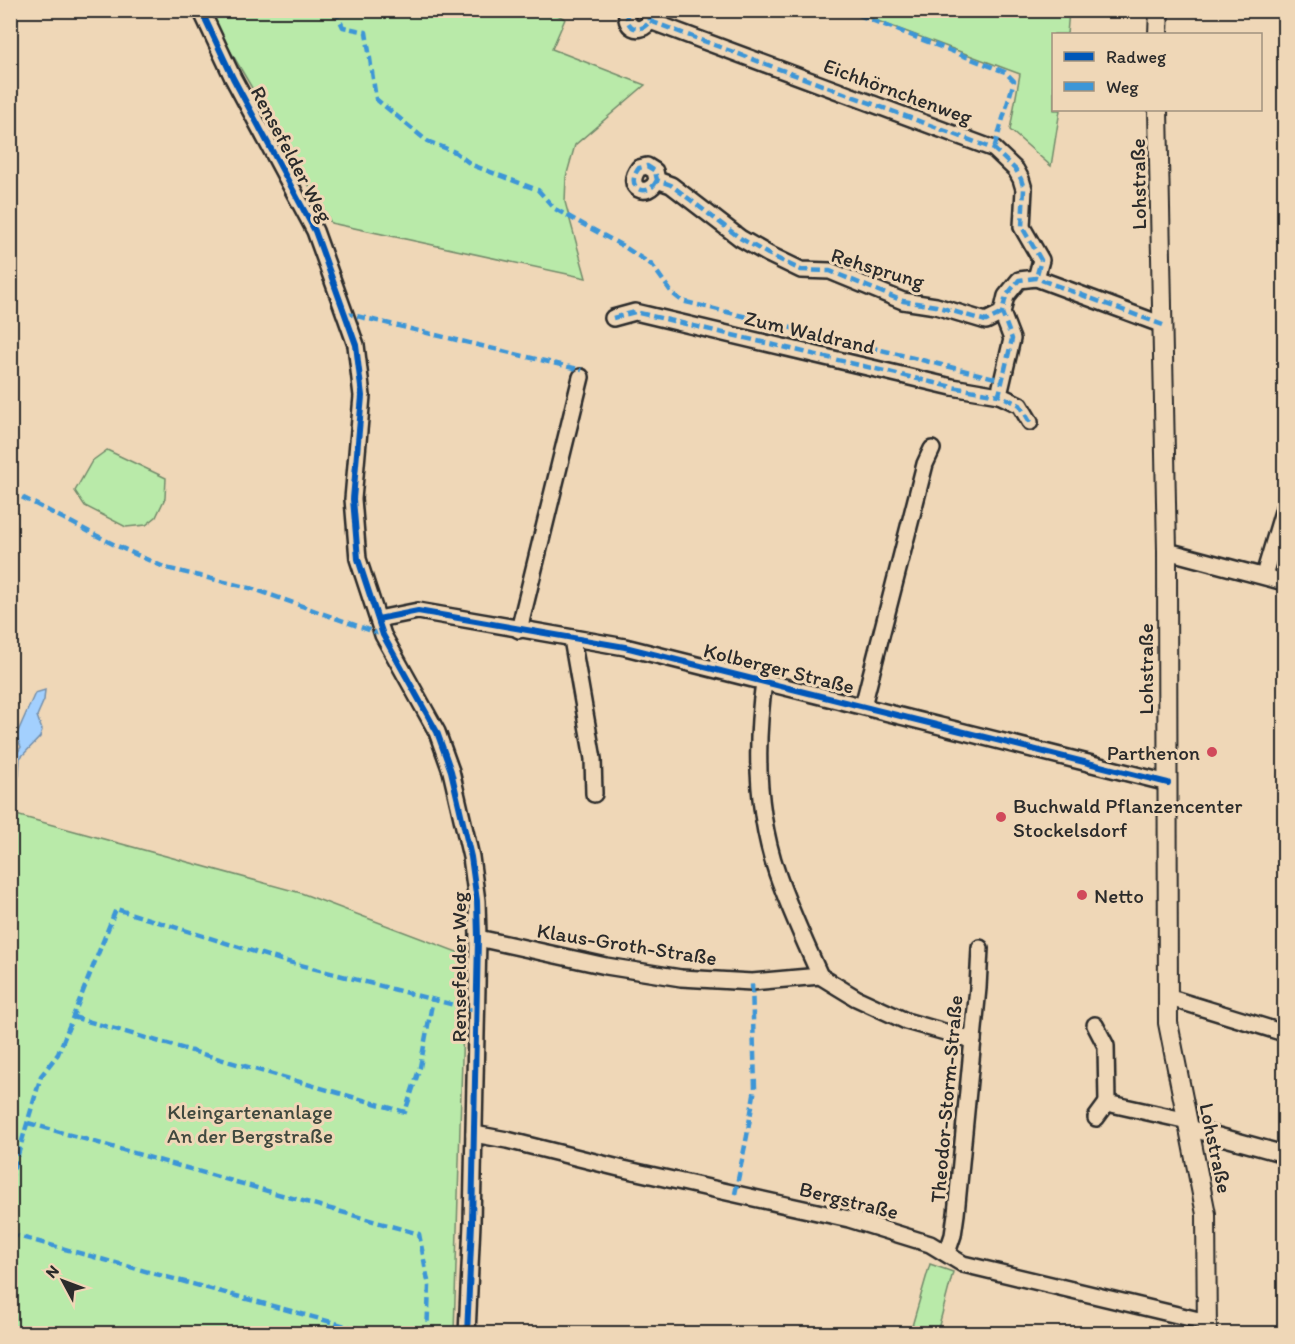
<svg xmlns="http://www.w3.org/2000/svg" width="1295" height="1344" viewBox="0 0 1295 1344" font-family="Itim,sans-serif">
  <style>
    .green { fill: #b9eaa9; stroke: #728a6a; stroke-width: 1.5 }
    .water { fill: #a3d0fe; stroke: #738eaa; stroke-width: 1.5 }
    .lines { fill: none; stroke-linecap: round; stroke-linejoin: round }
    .minor-casing { stroke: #2b2b2b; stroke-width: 20 }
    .major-casing { stroke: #2b2b2b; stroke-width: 22 }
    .minor { stroke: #efd7b7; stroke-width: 15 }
    .major { stroke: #efd7b7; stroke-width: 18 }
    .quiet { stroke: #3c96d7; stroke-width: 4.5; stroke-dasharray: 9 4.5; stroke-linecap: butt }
    .cycleway-casing { stroke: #efd7b7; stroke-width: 10 }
    .cycleway { stroke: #0057b8; stroke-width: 6 }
    .poi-dot { fill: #d1495b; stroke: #efd7b7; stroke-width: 2 }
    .labels { text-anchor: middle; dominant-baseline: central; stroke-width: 6; stroke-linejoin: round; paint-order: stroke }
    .street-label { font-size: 21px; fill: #2b2b2b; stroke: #efd7b7 }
    .poi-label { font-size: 21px; fill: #2b2b2b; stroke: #efd7b7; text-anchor: start }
    .park-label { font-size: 21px; fill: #40483e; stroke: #efd7b7 }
  </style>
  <rect width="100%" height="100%" fill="#efd7b7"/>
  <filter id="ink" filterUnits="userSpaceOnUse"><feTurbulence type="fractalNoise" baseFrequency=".0167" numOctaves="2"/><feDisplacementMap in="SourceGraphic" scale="12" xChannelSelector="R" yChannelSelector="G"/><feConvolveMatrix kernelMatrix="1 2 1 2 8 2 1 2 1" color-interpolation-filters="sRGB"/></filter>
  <g filter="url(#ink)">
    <g class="green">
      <path d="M549,10L565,19L552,49L645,85L575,145L566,177L565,202L586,278L331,223L207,11Z"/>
      <path d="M851,11H1069L1067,34H1054V110H1060L1051,166L1010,130L1020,74Z"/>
      <path d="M107,450L166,478L165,498L156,517L146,525L126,527L85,506L75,491L92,461Z"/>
      <path d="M16,815L301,893L465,955L454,1333H11L10,834Z"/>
      <path d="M930,1264L953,1272L937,1333H910Z"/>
    </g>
    <path class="water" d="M45,690L44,700L37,716L42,730L40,737L20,758L19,775L11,800V763L21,747L16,736L35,693Z"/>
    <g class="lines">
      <defs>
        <g id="minor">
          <path d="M201,10L233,78L315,231L356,345L362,396L353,499L358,559L383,635L437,732L451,771L471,857L477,901L478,938L472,1223L467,1334"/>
          <path d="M628,10C622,27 640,36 650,21L649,10"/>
          <path d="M650,21L994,149L1016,170L1021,179L1024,189L1022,227L1041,260L1036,278"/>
          <path d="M657,180C648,200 623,188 639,168L647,166L655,171L657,180L671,185L740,238L768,254L801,270L830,271L903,301L936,306L986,321L1002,313"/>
          <path d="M613,318L635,312L952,387L999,395"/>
          <path d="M1030,422L1020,405L999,395L1012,339L1002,313L1006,296L1019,280L1036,278L1163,325"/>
          <path d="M1167,551L1284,582"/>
          <path d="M1264,575L1284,508"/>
          <path d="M378,619L418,611L625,647L1168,783"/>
          <path d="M519,630L581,377"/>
          <path d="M572,639L593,759L594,794"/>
          <path d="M764,682C755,746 756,811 777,873C789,908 805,942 820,976"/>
          <path d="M863,706L925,464L932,449"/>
          <path d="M478,938L606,966L681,978L752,982L820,976L856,998L906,1021L973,1040"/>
          <path d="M1167,997L1284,1033"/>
          <path d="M1095,1025L1106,1046L1107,1103L1188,1121"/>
          <path d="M1096,1118L1107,1103"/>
          <path d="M1189,1128L1284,1154"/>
          <path d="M474,1134L507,1140L619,1168L849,1219L930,1244L963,1264L1207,1322"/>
          <path d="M947,1253L953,1235L956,1214L978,988L980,948"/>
        </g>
        <g id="major">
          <path d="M1158,34L1159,10"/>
          <path d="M1158,110L1167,551L1168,1023L1206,1214L1207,1334"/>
        </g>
      </defs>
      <use href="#minor" class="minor-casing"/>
      <use href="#major" class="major-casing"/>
      <use href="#minor" class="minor"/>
      <use href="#major" class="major"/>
      <g class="quiet">
        <path d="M335,10L343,27L366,32L376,99L427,141L455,152L472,165L538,190L555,209L623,246L652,265L672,293L682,301L1003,380"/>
        <path d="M628,10C622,27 640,36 650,21L649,10"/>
        <path d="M846,10L1005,72L1014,81L994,149"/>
        <path d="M650,21L994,149L1016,170L1021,179L1024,189L1022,227L1041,260L1036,278"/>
        <path d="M657,180C648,200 623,188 639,168L647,166L655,171L657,180L671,185L740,238L768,254L801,270L830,271L903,301L936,306L986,321L1002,313"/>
        <path d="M344,313L582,370"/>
        <path d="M613,318L635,312L952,387L999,395"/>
        <path d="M1030,422L1020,405L999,395L1012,339L1002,313L1006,296L1019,280L1036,278L1163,325"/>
        <path d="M10,491L115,545L166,568L254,589L383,635"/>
        <path d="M73,1017L405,1112L420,1067L433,999"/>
        <path d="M28,1123L419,1234L429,1286L427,1334"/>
        <path d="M10,1182L41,1076L58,1054L116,909L281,960L477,1011"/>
        <path d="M735,1194L747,1136L755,1088L752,982"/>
        <path d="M10,1234L375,1334"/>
      </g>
      <defs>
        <g id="cycleway">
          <path d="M201,10L233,78L315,231L356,345L362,396L353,499L358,559L383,635L437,732L451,771L471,857L477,901L478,938L472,1223L467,1334"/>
          <path d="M378,619L418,611L625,647L1168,783"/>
        </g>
      </defs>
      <use href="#cycleway" class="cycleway-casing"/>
      <use href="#cycleway" class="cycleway"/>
    </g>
  </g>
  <g class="poi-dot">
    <circle cx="1212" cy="752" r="6"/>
    <circle cx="1001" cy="817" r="6"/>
    <circle cx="1082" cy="895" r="6"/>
  </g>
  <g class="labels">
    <g class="street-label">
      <text transform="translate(898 91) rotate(20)">Eichhörnchenweg</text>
      <text transform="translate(292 154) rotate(62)">Rensefelder Weg</text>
      <text transform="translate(1138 184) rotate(-91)">Lohstraße</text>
      <text transform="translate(878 268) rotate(17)">Rehsprung</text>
      <text transform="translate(810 332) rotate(13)">Zum Waldrand</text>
      <text transform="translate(779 668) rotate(14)">Kolberger Straße</text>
      <text transform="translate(1145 669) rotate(-90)">Lohstraße</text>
      <text transform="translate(627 944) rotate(9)">Klaus-Groth-Straße</text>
      <text transform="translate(458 967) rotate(-90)">Rensefelder Weg</text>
      <text transform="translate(946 1099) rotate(-85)">Theodor-Storm-Straße</text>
      <text transform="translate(1216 1148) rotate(78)">Lohstraße</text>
      <text transform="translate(849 1200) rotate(14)">Bergstraße</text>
    </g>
    <g class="poi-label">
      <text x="1200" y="752" text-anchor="end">Parthenon</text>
      <text x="1013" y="805">Buchwald Pflanzencenter<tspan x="1013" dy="24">Stockelsdorf</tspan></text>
      <text x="1094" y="895">Netto</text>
    </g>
    <g class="park-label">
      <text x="250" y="1111">Kleingartenanlage<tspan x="250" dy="24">An der Bergstraße</tspan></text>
    </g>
  </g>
  <rect width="1295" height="1344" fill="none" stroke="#efd7b7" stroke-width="36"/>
  <rect x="18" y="18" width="1259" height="1308" fill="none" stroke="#2b2b2b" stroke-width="2" filter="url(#ink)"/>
  <rect x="1052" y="33" width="210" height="78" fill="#efd7b7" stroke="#a1927f" stroke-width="1.5"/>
  <rect x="1064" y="52" width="30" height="9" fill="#0057b8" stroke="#a1927f" stroke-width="1.5"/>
  <text x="1106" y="63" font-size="18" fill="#2b2b2b">Radweg</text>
  <rect x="1064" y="82" width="30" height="9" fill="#3c96d7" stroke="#a1927f" stroke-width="1.5"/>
  <text x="1106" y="93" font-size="18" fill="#2b2b2b">Weg</text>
  <g transform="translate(63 1281) rotate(311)" stroke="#efd7b7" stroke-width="4.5" paint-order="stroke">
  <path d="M0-4.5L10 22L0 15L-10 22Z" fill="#2b2b2b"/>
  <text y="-9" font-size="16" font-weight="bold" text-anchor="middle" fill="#2b2b2b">N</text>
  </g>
</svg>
